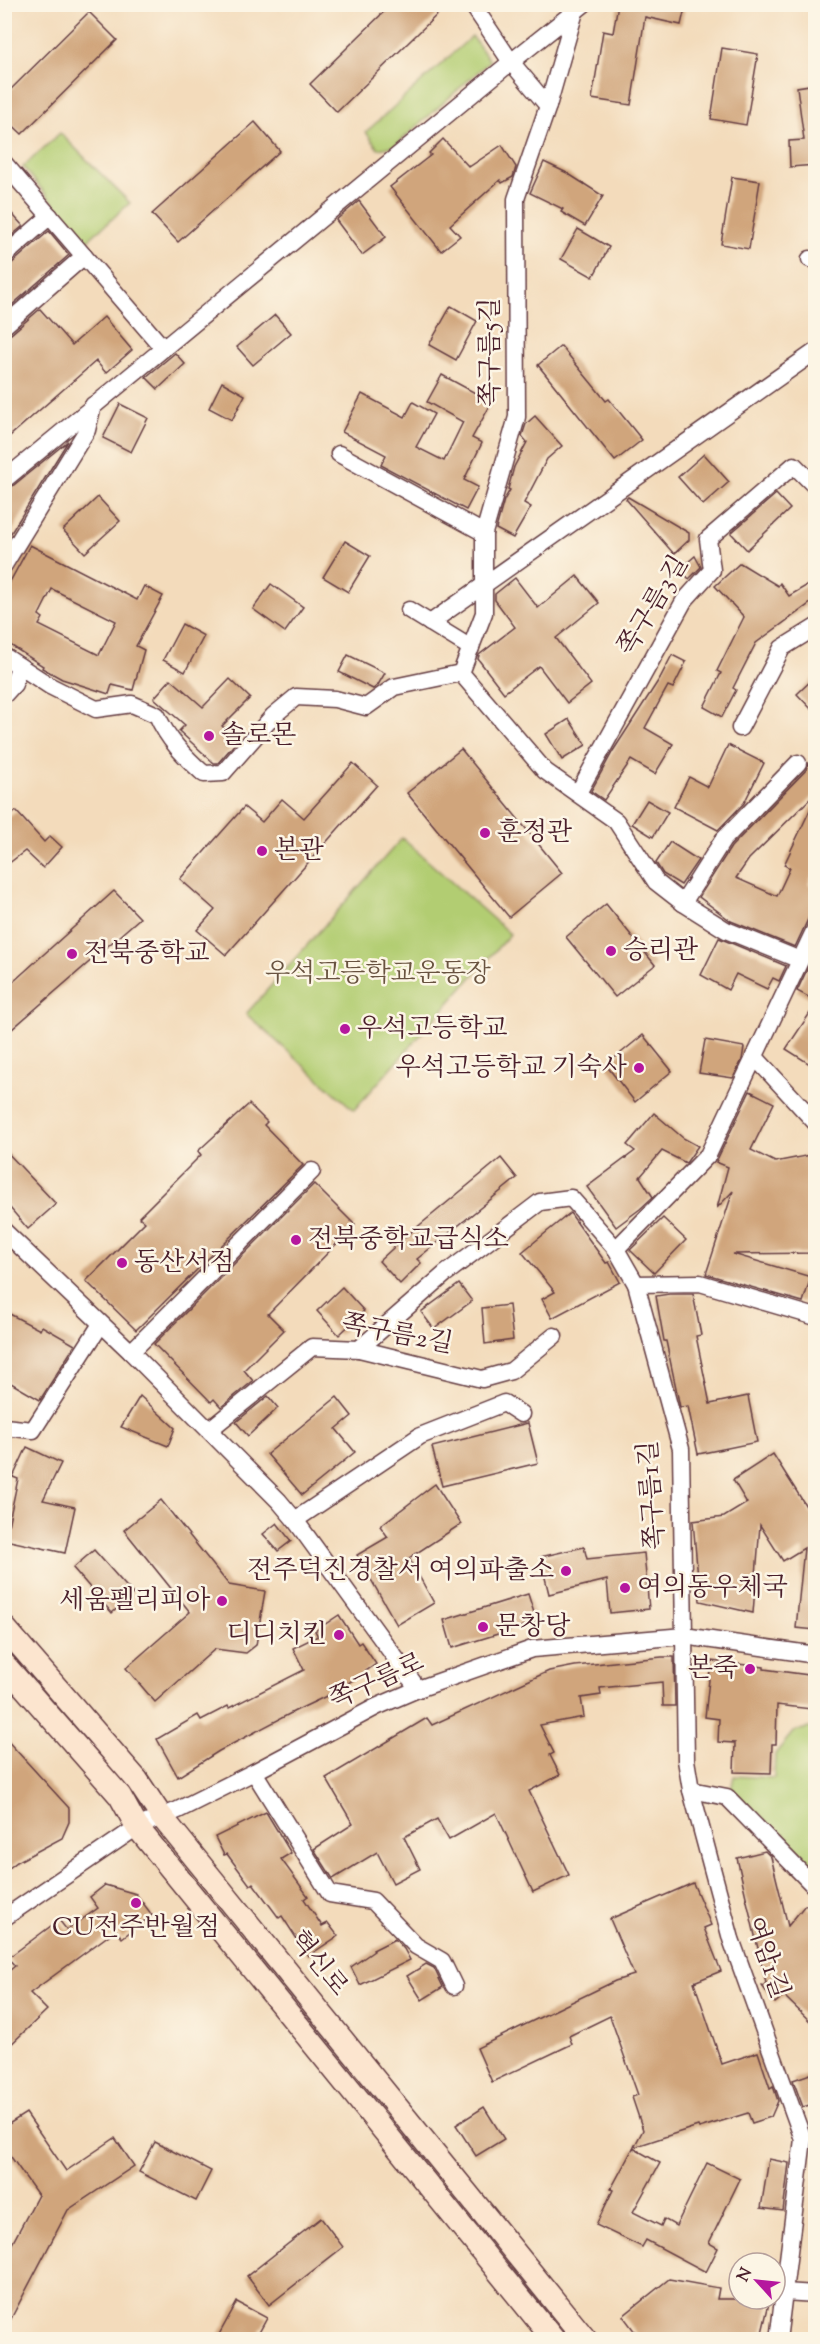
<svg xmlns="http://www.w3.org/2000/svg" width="820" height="2344" viewBox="0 0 820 2344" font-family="'Sorts Mill Goudy','Noto Serif KR',serif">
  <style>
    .green { fill: #b2cd72; stroke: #7e764e; stroke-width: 1.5 }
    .building { fill: #d0a57c; fill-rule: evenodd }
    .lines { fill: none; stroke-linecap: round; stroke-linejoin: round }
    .street-casing { stroke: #633b41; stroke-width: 19 }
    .secondary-casing { stroke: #633b41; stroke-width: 25 }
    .street { stroke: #fff; stroke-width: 16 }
    .secondary { stroke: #fce5cf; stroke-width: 22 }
    .poi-dot { fill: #b5179e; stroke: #fcf5e5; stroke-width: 2 }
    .labels { text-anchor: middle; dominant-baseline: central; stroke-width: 5; stroke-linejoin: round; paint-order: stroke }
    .street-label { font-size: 26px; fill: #4a1f2b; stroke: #fcf5e5 }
    .poi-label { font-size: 26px; fill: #4a1f2b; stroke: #fcf5e5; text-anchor: start }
    .park-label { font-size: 26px; fill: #695340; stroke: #fcf5e5 }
  </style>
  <rect width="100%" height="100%" fill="#fcf5e5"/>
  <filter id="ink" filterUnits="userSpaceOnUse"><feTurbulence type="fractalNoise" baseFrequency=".0167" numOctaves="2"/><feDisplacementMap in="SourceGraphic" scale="12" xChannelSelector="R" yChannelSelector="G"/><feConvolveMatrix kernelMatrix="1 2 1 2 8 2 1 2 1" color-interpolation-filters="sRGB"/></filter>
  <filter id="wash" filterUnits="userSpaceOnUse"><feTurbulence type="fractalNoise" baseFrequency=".008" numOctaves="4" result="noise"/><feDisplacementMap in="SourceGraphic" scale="24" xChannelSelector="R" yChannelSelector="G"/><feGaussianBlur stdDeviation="1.35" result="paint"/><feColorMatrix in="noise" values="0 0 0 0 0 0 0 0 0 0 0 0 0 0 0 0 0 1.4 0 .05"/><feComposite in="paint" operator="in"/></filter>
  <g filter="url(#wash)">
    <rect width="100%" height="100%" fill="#f3dbbb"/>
    <g class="green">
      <path d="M472,36L490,61L395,146L378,149L366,132Z"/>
      <path d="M60,133L130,203L86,242L23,167Z"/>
      <path d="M402,838L510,934L354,1110L246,1014Z"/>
      <path d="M815,1727V1882L730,1794L734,1776L774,1778L775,1754L794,1731Z"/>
    </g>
    <g id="blocks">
      <g class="building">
        <path d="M392,4H448L337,112L310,84Z"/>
        <path d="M618,4H686L681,25L645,17L631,105L592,99L603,31L613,33Z"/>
        <path d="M89,12L117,40L22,134L4,117V96Z"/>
        <path d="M722,48L758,54L746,125L711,119Z"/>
        <path d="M816,84V165L790,167L789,141L804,140L797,87Z"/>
        <path d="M255,122L280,151L178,242L152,214Z"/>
        <path d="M443,139L469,167L502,145L516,167L513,177L502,183L500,180L450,225L460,236L441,251L390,187L431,155L429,153Z"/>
        <path d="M544,162L567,173L603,196L585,226L561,212L563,209L530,193Z"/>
        <path d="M732,177L760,181L749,249L721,244Z"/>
        <path d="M359,201L386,237L362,255L336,220Z"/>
        <path d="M4,205L23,226L4,242Z"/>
        <path d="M578,229L609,247L593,277L561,259Z"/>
        <path d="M49,231L69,255L4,312V266L11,264Z"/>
        <path d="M451,306L477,321L456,360L429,345Z"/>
        <path d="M40,309L72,345L104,317L132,350L106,373L96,361L4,441V336L11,334Z"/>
        <path d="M275,315L291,333L253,365L237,347Z"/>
        <path d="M561,346L606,401L609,399L642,440L615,461L538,365Z"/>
        <path d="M175,353L185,364L158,389L146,377Z"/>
        <path d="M442,375L492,402L472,438L482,443L464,480L478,487L466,510L381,465L386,455L342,432L362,394L405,417L413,402L434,414L416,447L444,461L463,422L427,402Z"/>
        <path d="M222,382L245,395L232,420L209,408Z"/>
        <path d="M120,404L148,418L131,452L103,438Z"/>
        <path d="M535,416L562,446L547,459L524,503L531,507L513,538L496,529L504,500L510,490L508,489L514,467L527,442L522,436L526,424Z"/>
        <path d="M68,441L4,544V495L9,489Z"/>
        <path d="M704,454L729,482L703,505L678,477Z"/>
        <path d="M776,494L790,509L747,550L731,533Z"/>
        <path d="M98,497L120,521L85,553L63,530Z"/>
        <path d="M628,497L689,533V540L674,554L626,499Z"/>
        <path d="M345,541L370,556L348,592L323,577Z"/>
        <path d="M30,545L137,600L144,586L163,596L136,646L144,650L133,690L112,685L109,694L62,679L42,668L43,666L4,641V593ZM52,589L116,621L99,655L39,625L43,618L39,615Z"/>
        <path d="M695,556L701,567L689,579L680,569Z"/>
        <path d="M740,563L778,586L780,583L789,596L816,580V599L756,643L733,688L736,690L722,717L704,707L721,673L717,671L744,617L715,586Z"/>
        <path d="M577,576L599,603L556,638L591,684L567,703L539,666L504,693L478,659L479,655L515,627L495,600V594L515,578L538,608Z"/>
        <path d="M271,584L303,607L285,632L253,609Z"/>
        <path d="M182,624L204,636L185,672L163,660Z"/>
        <path d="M348,655L385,673L378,685L373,689L339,672Z"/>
        <path d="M672,655L686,662L673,688L668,686L645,728L673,744L655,774L631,760L604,800L591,791L613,751L660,678Z"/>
        <path d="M816,676V714L797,694Z"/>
        <path d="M171,679L203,707L230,679L250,698L222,726L238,740L218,763H214L179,731L185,725L154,698Z"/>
        <path d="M569,719L586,745L562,760L546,734Z"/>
        <path d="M728,745L764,763L744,803L718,830L674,807L689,777L708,787Z"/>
        <path d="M461,749L562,873L509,917L407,793Z"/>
        <path d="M353,763L377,785L226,955L197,930L215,910L180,879L244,807L262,822L282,799L304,818Z"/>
        <path d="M808,763L816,769V793L749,859L736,878L777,896L790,868L784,865L816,797V868L808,884L816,888V902L795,947L731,921L699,897L731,847L806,770Z"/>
        <path d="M647,800L668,812L653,837L632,824Z"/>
        <path d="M16,811L44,842L50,836L62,847L43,868L25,851L4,867V822Z"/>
        <path d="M670,842L698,860L681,885L663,874L656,863Z"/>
        <path d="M114,891L140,918L4,1036V990Z"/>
        <path d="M606,904L655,965L615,997L566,937Z"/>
        <path d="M719,938L786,966L779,981L773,978L767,989L736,974L728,990L701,975Z"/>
        <path d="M813,957L816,959V1001L797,991Z"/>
        <path d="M816,1004V1068L786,1049Z"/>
        <path d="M643,1035L672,1071L635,1102L606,1065Z"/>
        <path d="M705,1040L744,1047L742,1060L733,1078L699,1073Z"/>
        <path d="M750,1091L774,1103L751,1150L775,1162L816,1154V1253L733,1254L811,1277L803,1302L706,1274L733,1191L717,1208L728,1167L716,1162Z"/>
        <path d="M249,1104L267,1122L264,1125L303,1165L136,1330L86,1281L145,1222L139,1217L201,1155L198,1151Z"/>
        <path d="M654,1113L683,1138L698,1146L686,1163L662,1151L640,1177L653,1197L640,1209L616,1227L587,1187L635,1151L627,1145Z"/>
        <path d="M4,1149L56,1204L28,1229L4,1201Z"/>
        <path d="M501,1158L517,1178L417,1259L421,1263L400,1284L379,1261L404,1238Z"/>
        <path d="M314,1184L355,1225L268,1314L284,1330L244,1370L253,1381L221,1407L214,1399L211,1402L154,1344Z"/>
        <path d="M570,1213L606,1263L609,1262L620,1282L552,1318L542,1299L555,1292L522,1252Z"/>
        <path d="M663,1218L686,1240L654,1273L630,1250Z"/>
        <path d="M459,1284L472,1301L434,1329L421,1312Z"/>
        <path d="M342,1287L364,1311L339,1335L317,1311Z"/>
        <path d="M669,1294H693L701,1335L696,1336L710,1404L748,1396L757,1442L698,1454L688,1406L680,1407L666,1341H664L656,1296Z"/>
        <path d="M509,1305L513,1340L485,1344L482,1308Z"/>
        <path d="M4,1311L40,1330L42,1326L75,1345L40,1400L4,1379Z"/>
        <path d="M140,1396L175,1428L168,1446L121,1427Z"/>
        <path d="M268,1396L278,1408L248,1436L236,1422Z"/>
        <path d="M337,1397L352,1416L336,1429L355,1452L302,1495L267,1454Z"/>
        <path d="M528,1423L538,1463L442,1486L432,1447Z"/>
        <path d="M27,1447L61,1463L43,1500L75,1507L65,1553L5,1540L18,1479L13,1477Z"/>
        <path d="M773,1454L816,1522V1630L796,1628L804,1548L783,1561L760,1525L753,1613L700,1601L693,1521L724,1517L747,1503L733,1480Z"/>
        <path d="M435,1484L461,1524L409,1558L434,1603L397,1625L357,1555L388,1537L380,1526Z"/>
        <path d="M161,1500L229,1585L265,1591L256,1645L246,1653L215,1649L155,1702L126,1668L190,1612L124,1530Z"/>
        <path d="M277,1523L291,1541L278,1551L263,1534Z"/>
        <path d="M584,1547L587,1559L644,1553L649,1609L610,1613L607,1580L549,1594L540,1557Z"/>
        <path d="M94,1550L133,1594L112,1613L73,1568Z"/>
        <path d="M528,1594L537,1622L452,1648L444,1620Z"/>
        <path d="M339,1615L358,1644L361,1642L376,1664L335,1692L295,1711L219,1751L178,1777L157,1739L198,1715L201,1720L228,1706L229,1708L304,1670L293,1648L318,1636L315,1631Z"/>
        <path d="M662,1657H674L675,1706H663L662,1682L600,1688L601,1695L581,1698L584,1717L540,1725L554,1753L550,1755L560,1775L529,1791L569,1875L533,1892L496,1813L449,1840L437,1819L404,1837L420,1869L393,1883L377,1852L333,1879L314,1849L353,1824L326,1778L427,1718L432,1725L549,1671L575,1666Z"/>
        <path d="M711,1661L764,1667V1669L816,1676L811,1709L777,1705L776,1744H772L771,1773L734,1772L735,1743L718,1742L719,1719L705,1717Z"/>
        <path d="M4,1737L69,1808V1822L62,1838L17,1862L4,1872Z"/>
        <path d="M266,1812L291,1853L281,1859L308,1896L304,1899L322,1926L328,1923L338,1936L308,1956L282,1916L279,1918L253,1883L250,1885L227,1854L224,1855L215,1837Z"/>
        <path d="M765,1851L771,1857L788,1926L805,1905L816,1914V2027L784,1996L775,2003L762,1986L766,1983L737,1858Z"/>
        <path d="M693,1883L711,1925L704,1928L721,1971L694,1982L722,2064L758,2052L770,2088L773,2086L778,2101L771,2117L752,2123L748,2113L699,2128L698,2126L634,2147L643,2130L632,2097L638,2095L610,2016L569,2036L572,2044L492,2082L477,2048L615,1981L634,1975L610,1919Z"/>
        <path d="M105,1885L136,1894L152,1915L122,1938L116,1930L30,1993L47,2010L4,2051V1975L15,1966L8,1958L59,1920L67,1930L98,1908L90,1897Z"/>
        <path d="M395,1939L404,1949L410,1960L360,1985L351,1967L374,1951L373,1950Z"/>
        <path d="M426,1964L434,1968L443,1987L422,2000L407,1976Z"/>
        <path d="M816,2072V2103L803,2107L793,2080Z"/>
        <path d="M484,2107L504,2139L476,2156L456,2125Z"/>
        <path d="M26,2113L66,2171L115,2138L134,2166L68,2210L4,2332V2259L38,2195L4,2147V2127Z"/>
        <path d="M155,2142L211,2171L196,2201L139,2172Z"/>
        <path d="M633,2148L660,2163L633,2212L661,2226L664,2219L676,2226L707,2163L740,2179L709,2243L718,2248L706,2272L646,2240L642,2247L596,2225L613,2190L611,2189Z"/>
        <path d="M769,2159L789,2163L783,2211L761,2208Z"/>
        <path d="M321,2218L343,2247L269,2305L247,2276Z"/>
        <path d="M669,2279L719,2288L717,2299H770L761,2337H756L755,2340H641L623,2316Z"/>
        <path d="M237,2302L267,2318L255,2340H216Z"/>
      </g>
    </g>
  </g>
  <g filter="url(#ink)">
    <use href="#blocks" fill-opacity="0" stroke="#633b41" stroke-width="1.5"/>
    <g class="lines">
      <defs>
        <g id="street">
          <path d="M472,4L511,62L548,106"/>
          <path d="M4,163L163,348"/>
          <path d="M4,256L50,216"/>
          <path d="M810,259L816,260"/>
          <path d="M4,326L84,256"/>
          <path d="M339,454L484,533L517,417L516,199L548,106L576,8"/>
          <path d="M4,480L511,62L584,4"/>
          <path d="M484,533V613L461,673L545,771L616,821L656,882L683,903L726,930L800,960"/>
          <path d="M4,565L87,430L93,405"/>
          <path d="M409,610L471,648"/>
          <path d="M430,623L816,351"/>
          <path d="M4,656L50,686L96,709L132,704L157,715C168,740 184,756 204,774L223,773L273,716L296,697L335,699L366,707L394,687L461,673"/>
          <path d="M4,695L14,684L19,666"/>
          <path d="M740,728L782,648L816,627"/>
          <path d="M578,793L684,601L712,570L708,539L794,465L816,487"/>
          <path d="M683,903L723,840L798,763"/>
          <path d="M754,1056L816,1123"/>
          <path d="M4,1231L131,1352L279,1501L295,1520L418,1689"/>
          <path d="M636,1284L700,1283L816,1317"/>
          <path d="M359,1349L445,1274L540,1202L571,1198L616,1249"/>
          <path d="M131,1352L312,1171"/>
          <path d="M4,1427L33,1430L101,1324"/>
          <path d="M209,1430L312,1347L359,1349L482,1379L511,1371L554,1336"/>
          <path d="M295,1520L420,1436L504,1403L521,1414"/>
          <path d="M254,1772L330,1894L373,1901L416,1946L442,1961L454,1986"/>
          <path d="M691,1790L727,1797L816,1888"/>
          <path d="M4,1918L137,1827L178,1810L254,1772L376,1707L418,1689L532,1649L684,1636L816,1655"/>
          <path d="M784,2292L816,2294"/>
          <path d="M778,2340L803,2139L731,1939L691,1790L686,1760L681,1449L636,1284L616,1249L708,1155L816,927"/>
        </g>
        <g id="secondary">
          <path d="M4,1627L137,1780L161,1816L586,2340"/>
          <path d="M4,1664L120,1796L137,1827L554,2340"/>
        </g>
      </defs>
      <use href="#street" class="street-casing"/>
      <use href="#secondary" class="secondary-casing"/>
      <use href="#street" class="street"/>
      <use href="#secondary" class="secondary"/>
    </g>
  </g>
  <g class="poi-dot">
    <circle cx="209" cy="736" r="6"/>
    <circle cx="485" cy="833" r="6"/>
    <circle cx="262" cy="851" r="6"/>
    <circle cx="611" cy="951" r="6"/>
    <circle cx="72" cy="954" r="6"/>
    <circle cx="345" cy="1029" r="6"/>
    <circle cx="639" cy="1068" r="6"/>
    <circle cx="296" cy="1240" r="6"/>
    <circle cx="122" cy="1263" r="6"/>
    <circle cx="566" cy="1571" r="6"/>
    <circle cx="625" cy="1588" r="6"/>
    <circle cx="222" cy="1601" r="6"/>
    <circle cx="483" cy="1627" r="6"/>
    <circle cx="339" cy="1635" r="6"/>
    <circle cx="750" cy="1669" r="6"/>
    <circle cx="136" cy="1903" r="6"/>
  </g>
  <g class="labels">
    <g class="street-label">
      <text transform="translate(491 352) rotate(-90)">쪽구름5길</text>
      <text transform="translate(654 606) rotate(-59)">쪽구름3길</text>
      <text transform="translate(397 1335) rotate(11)">쪽구름2길</text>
      <text transform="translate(653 1495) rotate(-94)">쪽구름1길</text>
      <text transform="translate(377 1682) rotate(-24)">쪽구름로</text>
      <text transform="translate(766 1958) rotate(71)">여암1길</text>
      <text transform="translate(318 1964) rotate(51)">혁신로</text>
    </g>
    <g class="poi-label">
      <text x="221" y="736">솔로몬</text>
      <text x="497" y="833">훈정관</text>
      <text x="274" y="851">본관</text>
      <text x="623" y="951">승리관</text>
      <text x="84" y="954">전북중학교</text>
      <text x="357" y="1029">우석고등학교</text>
      <text x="627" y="1068" text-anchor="end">우석고등학교 기숙사</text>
      <text x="308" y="1240">전북중학교급식소</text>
      <text x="134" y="1263">동산서점</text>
      <text x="554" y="1571" text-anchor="end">전주덕진경찰서 여의파출소</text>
      <text x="637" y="1588">여의동우체국</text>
      <text x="210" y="1601" text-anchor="end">세움펠리피아</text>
      <text x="495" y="1627">문창당</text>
      <text x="327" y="1635" text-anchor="end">디디치킨</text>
      <text x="738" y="1669" text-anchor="end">본죽</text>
      <text x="136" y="1928" text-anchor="middle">CU전주반월점</text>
    </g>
    <g class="park-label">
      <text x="378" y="974">우석고등학교운동장</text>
    </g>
  </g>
  <rect width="820" height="2344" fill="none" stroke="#fcf5e5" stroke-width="24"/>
  <g transform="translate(757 2281) rotate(297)"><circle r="28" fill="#fcf5e5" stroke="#b59f9b" stroke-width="1.5"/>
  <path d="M0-4.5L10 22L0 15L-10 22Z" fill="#b5179e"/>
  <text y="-9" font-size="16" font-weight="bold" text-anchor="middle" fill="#4a1f2b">N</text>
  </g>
</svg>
